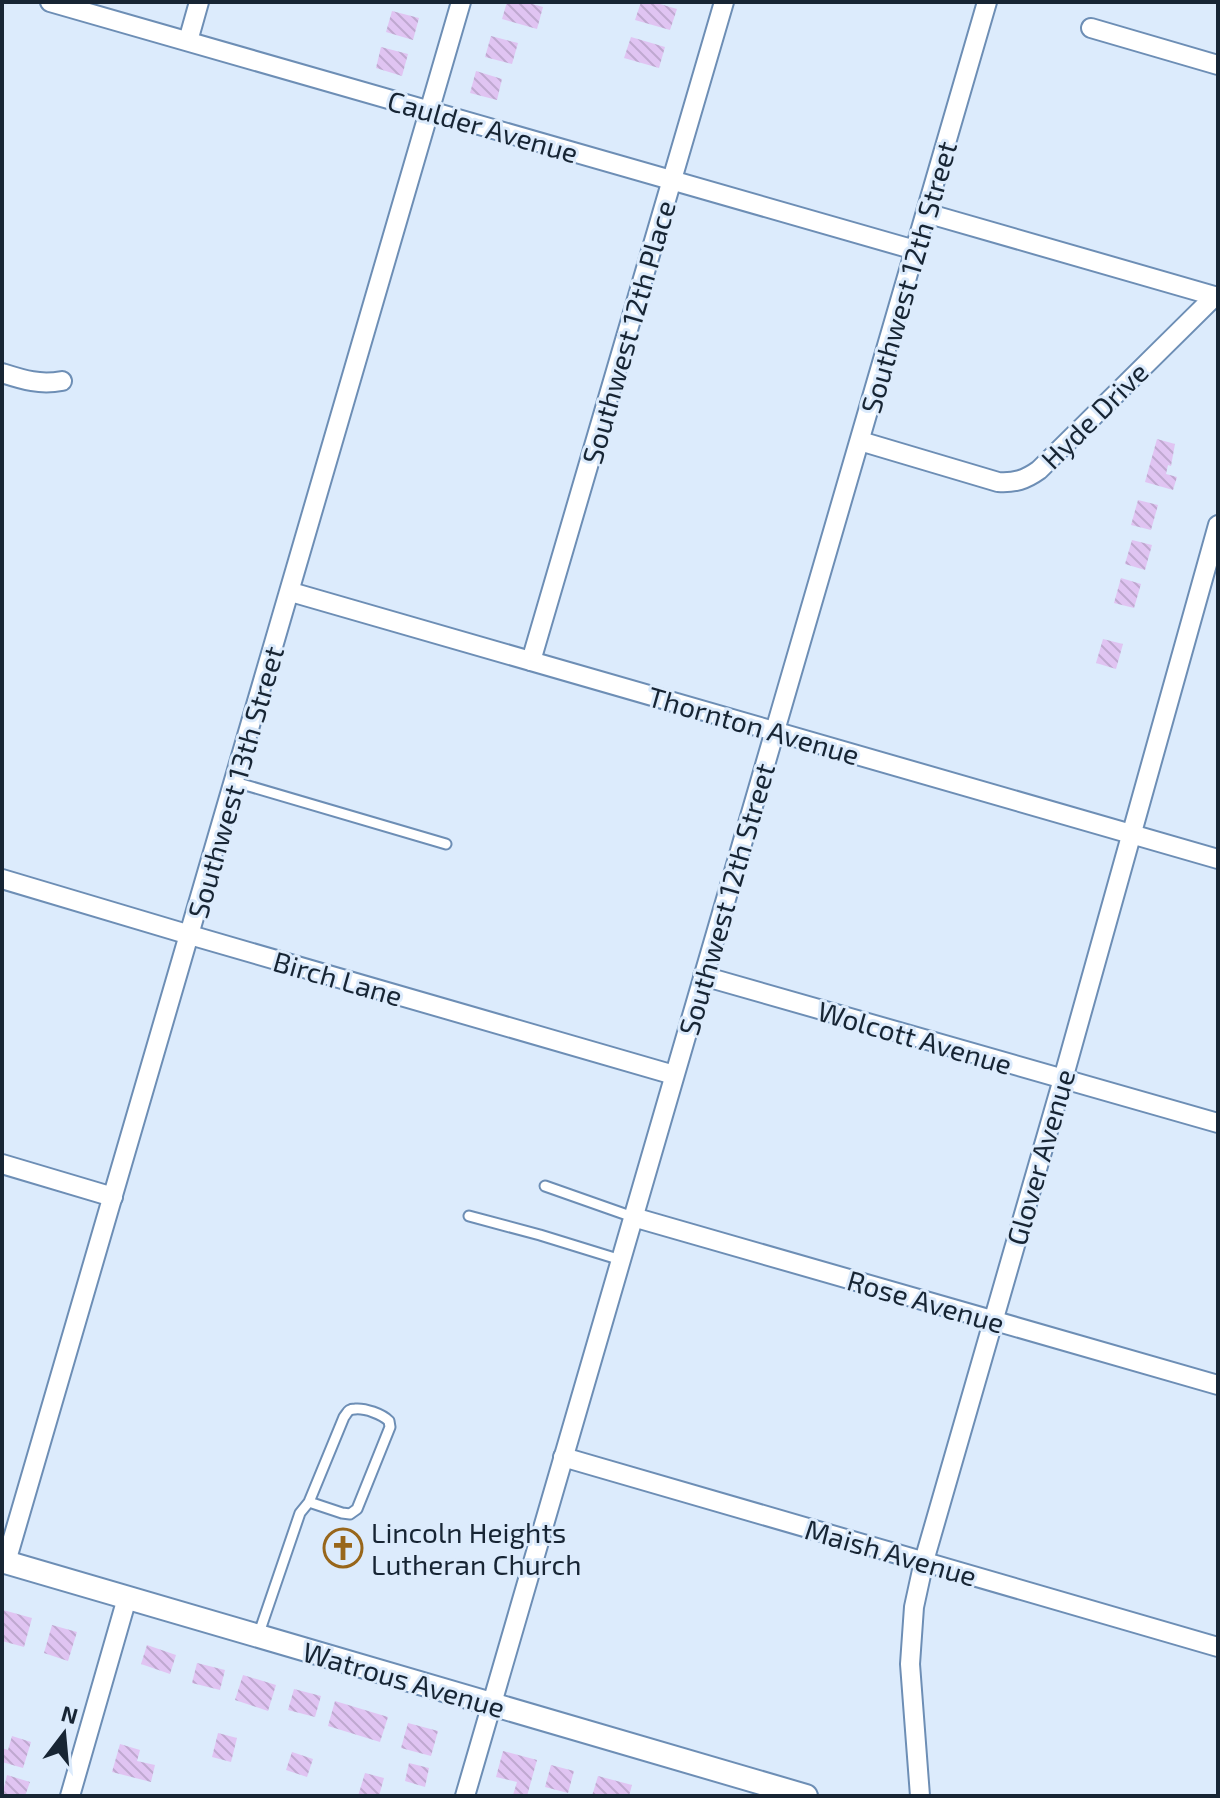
<svg xmlns="http://www.w3.org/2000/svg" width="1220" height="1798" viewBox="0 0 1220 1798" font-family="'Exo 2',sans-serif">
  <style>
    .building { fill: url(#building-back-hatch) }
    .lines { fill: none; stroke-linecap: round; stroke-linejoin: round }
    .service-casing { stroke: #6d8eb5; stroke-width: 13 }
    .minor-casing { stroke: #6d8eb5; stroke-width: 22 }
    .tertiary-casing { stroke: #6d8eb5; stroke-width: 26 }
    .service { stroke: #fff; stroke-width: 9 }
    .minor { stroke: #fff; stroke-width: 18 }
    .tertiary { stroke: #fff; stroke-width: 22 }
    .labels { text-anchor: middle; dominant-baseline: central; stroke-width: 6; stroke-linejoin: round; paint-order: stroke }
    .street-label { font-size: 28px; fill: #172534; stroke: #dcebfc }
    .poi-label { font-size: 28px; fill: #172534; stroke: #dcebfc; text-anchor: start }
  </style>
  <defs>
    <pattern id="building-back-hatch" width="6" height="6" patternUnits="userSpaceOnUse" patternTransform="scale(2)"><rect width="6" height="6" fill="#e0c4f2"/><path d="M-1 5l2 2M0 0l6 6M5-1l2 2" fill="none" stroke="#bfa8d0"/></pattern>
  </defs>
  <rect width="100%" height="100%" fill="#dcebfc"/>
  <g class="building">
    <path d="M507,2H525L543,7L537,29L502,19Z"/>
    <path d="M641,2H653L677,9L670,30L635,20Z"/>
    <path d="M392,11L419,18L413,40L386,32Z"/>
    <path d="M491,36L518,43L512,64L485,57Z"/>
    <path d="M631,37L665,47L659,68L624,58Z"/>
    <path d="M381,47L408,54L402,76L376,68Z"/>
    <path d="M476,71L502,79L497,100L470,93Z"/>
    <path d="M1157,439L1175,444L1171,466L1168,465L1166,474L1177,477L1173,490L1145,482Z"/>
    <path d="M1138,500L1158,505L1151,530L1131,525Z"/>
    <path d="M1132,540L1152,545L1145,570L1125,564Z"/>
    <path d="M1121,578L1141,584L1134,608L1114,603Z"/>
    <path d="M1103,639L1123,644L1116,669L1096,663Z"/>
    <path d="M3,1610L32,1618L24,1647L2,1641Z"/>
    <path d="M52,1625L77,1632L68,1661L44,1653Z"/>
    <path d="M147,1645L176,1655L170,1674L141,1664Z"/>
    <path d="M197,1663L225,1670L220,1690L192,1683Z"/>
    <path d="M243,1675L276,1685L268,1711L235,1700Z"/>
    <path d="M294,1689L321,1696L315,1717L288,1710Z"/>
    <path d="M335,1701L388,1717L380,1742L328,1726Z"/>
    <path d="M408,1723L438,1731L431,1756L401,1748Z"/>
    <path d="M218,1733L237,1738L231,1762L212,1757Z"/>
    <path d="M12,1736L31,1742L23,1768L2,1762V1748L8,1750Z"/>
    <path d="M120,1744L140,1750L137,1761L155,1765L151,1782L112,1772Z"/>
    <path d="M503,1751L537,1760L527,1796L513,1795L517,1782L496,1777Z"/>
    <path d="M292,1752L313,1759L307,1777L286,1770Z"/>
    <path d="M409,1763L429,1768L425,1787L405,1781Z"/>
    <path d="M551,1765L574,1771L568,1793L545,1787Z"/>
    <path d="M365,1773L384,1778L379,1796H358Z"/>
    <path d="M7,1775L30,1782L25,1796H2Z"/>
    <path d="M598,1776L632,1785L629,1796H592Z"/>
  </g>
  <g class="lines">
    <defs>
      <g id="service">
        <path d="M235,782L446,844"/>
        <path d="M545,1186L633,1217"/>
        <path d="M469,1216L540,1235L621,1260"/>
        <path d="M258,1636L300,1513L309,1502L344,1417C348,1412 348,1409 355,1409C365,1408 382,1414 389,1421L390,1427L357,1509L350,1514L342,1513L309,1502"/>
      </g>
      <g id="minor">
        <path d="M50,2L915,250"/>
        <path d="M1091,28L1218,65"/>
        <path d="M188,41L199,2"/>
        <path d="M926,213L1218,297"/>
        <path d="M2,373C24,380 39,385 62,381"/>
        <path d="M860,441L998,482C1015,483 1025,480 1039,470L1215,296"/>
        <path d="M291,592L1218,859"/>
        <path d="M531,661L724,2"/>
        <path d="M2,879L190,935L674,1075"/>
        <path d="M703,976L1218,1123"/>
        <path d="M2,1164L113,1197"/>
        <path d="M633,1217L1218,1385"/>
        <path d="M563,1457L1218,1647"/>
        <path d="M6,1562L461,2"/>
        <path d="M70,1796L127,1598"/>
        <path d="M465,1796L987,2"/>
        <path d="M920,1796L910,1664L914,1607L924,1561L1063,1079L1218,525"/>
      </g>
      <path id="tertiary" d="M2,1561L806,1796"/>
    </defs>
    <use href="#service" class="service-casing"/>
    <use href="#minor" class="minor-casing"/>
    <use href="#tertiary" class="tertiary-casing"/>
    <use href="#service" class="service"/>
    <use href="#minor" class="minor"/>
    <use href="#tertiary" class="tertiary"/>
  </g>
  <defs>
    <symbol id="church-ring" viewBox="-11 -11 22 22"><circle r="9.5" fill="#dcebfc" stroke="#98661a" stroke-width="1.5"/><path d="M-1.2-6h2.4v3.5h3.3v2.4h-3.3V6h-2.4V-.1h-3.3v-2.4h3.3Z" fill="#98661a"/></symbol>
  </defs>
  <g fill-rule="evenodd">
    <use href="#church-ring" x="321" y="1526" width="44" height="44"/>
  </g>
  <g class="labels">
    <g class="street-label">
      <text transform="translate(483 126) rotate(16)">Caulder Avenue</text>
      <text transform="translate(908 277) rotate(-74)">Southwest 12th Street</text>
      <text transform="translate(628 332) rotate(-74)">Southwest 12th Place</text>
      <text transform="translate(1094 415) rotate(-45)">Hyde Drive</text>
      <text transform="translate(754 725) rotate(16)">Thornton Avenue</text>
      <text transform="translate(235 782) rotate(-74)">Southwest 13th Street</text>
      <text transform="translate(726 899) rotate(-74)">Southwest 12th Street</text>
      <text transform="translate(338 978) rotate(16)">Birch Lane</text>
      <text transform="translate(915 1037) rotate(16)">Wolcott Avenue</text>
      <text transform="translate(1040 1157) rotate(-74)">Glover Avenue</text>
      <text transform="translate(926 1301) rotate(16)">Rose Avenue</text>
      <text transform="translate(891 1552) rotate(16)">Maish Avenue</text>
      <text transform="translate(404 1679) rotate(16)">Watrous Avenue</text>
    </g>
    <g class="poi-label">
      <text x="371" y="1532">Lincoln Heights<tspan x="371" dy="32">Lutheran Church</tspan></text>
    </g>
  </g>
  <rect width="1220" height="1798" fill="none" stroke="#172534" stroke-width="8"/>
  <g transform="translate(64 1734) rotate(16)" stroke="#dcebfc" stroke-width="6" paint-order="stroke">
  <path d="M0-6L14 30L0 20L-14 30Z" fill="#172534"/>
  <text y="-12" font-size="22" font-weight="bold" text-anchor="middle" fill="#172534">N</text>
  </g>
</svg>
